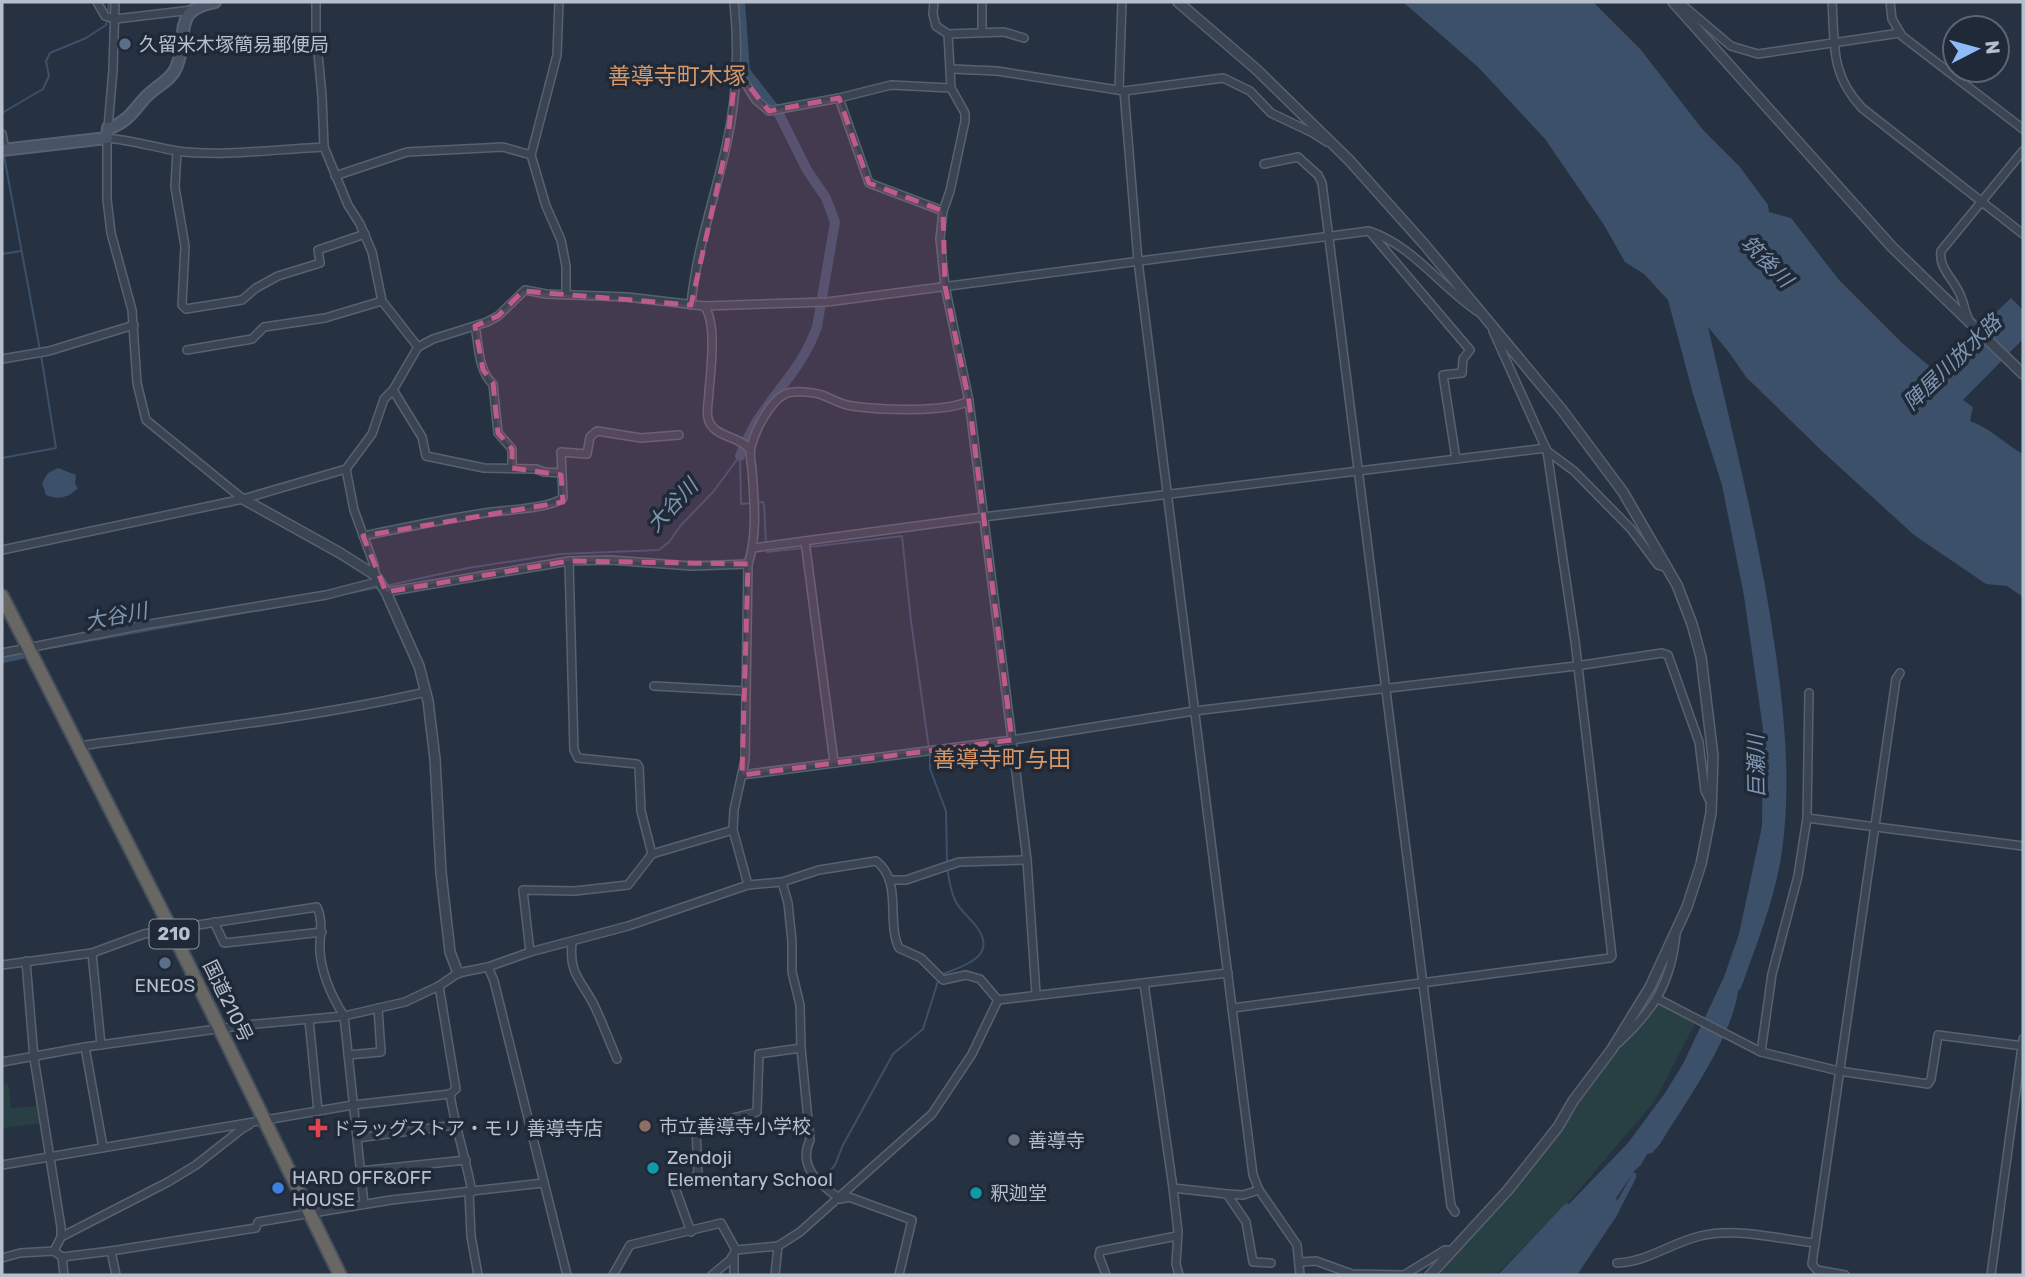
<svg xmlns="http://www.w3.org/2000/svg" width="2025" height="1277" viewBox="0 0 2025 1277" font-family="Rubik,'Noto Sans JP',sans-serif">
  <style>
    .green { fill: #284043 }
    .water { fill: #3c506a }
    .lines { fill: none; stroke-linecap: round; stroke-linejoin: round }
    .stream { stroke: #3c506a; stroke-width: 2 }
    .river { stroke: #3c506a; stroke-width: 10 }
    .minor-casing { stroke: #58626f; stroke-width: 10 }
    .tertiary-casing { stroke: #58626f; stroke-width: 12 }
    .secondary-casing { stroke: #58626f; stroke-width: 14 }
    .trunk-casing { stroke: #454f5c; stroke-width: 16 }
    .minor { stroke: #3b4452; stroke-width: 7 }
    .tertiary { stroke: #3b4452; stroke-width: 9 }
    .secondary { stroke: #485365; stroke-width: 10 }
    .trunk { stroke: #686764; stroke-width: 12 }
    .marked { fill: #be5b88; fill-opacity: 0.2; stroke: #be5b88; stroke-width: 5; stroke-dasharray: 14 9; stroke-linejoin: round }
    .service-dot { fill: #5c6f8a; stroke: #1f2937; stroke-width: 2.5 }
    .education-dot { fill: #8d6e63; stroke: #1f2937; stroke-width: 2.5 }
    .health-dot { fill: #e0444e; stroke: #1f2937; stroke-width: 2.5 }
    .worship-dot { fill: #6b7280; stroke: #1f2937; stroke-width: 2.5 }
    .culture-dot { fill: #0f9aa8; stroke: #1f2937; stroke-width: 2.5 }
    .shop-dot { fill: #3f7fe0; stroke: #1f2937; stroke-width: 2.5 }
    .labels { text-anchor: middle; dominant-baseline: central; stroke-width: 7; stroke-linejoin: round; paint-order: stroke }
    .shield { fill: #1f2937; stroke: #89929f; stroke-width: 2 }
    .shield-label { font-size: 18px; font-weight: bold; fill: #b7bfcc }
    .poi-label { font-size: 19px; fill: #b7bfcc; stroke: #1f2937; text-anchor: start }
    .street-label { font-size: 19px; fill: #b7bfcc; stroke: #1f2937 }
    .water-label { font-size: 21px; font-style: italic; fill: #7f96b2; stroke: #1f2937 }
    .quarter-label { font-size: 23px; fill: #d69768; stroke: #1f2937 }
  </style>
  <rect width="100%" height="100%" fill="#263242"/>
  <g class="green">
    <path d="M1658,1003L1695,1024L1654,1102L1572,1198L1496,1275H1433L1614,1051Z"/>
    <path d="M8,1083L11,1108L40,1106L43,1123L2,1128V1084Z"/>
  </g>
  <g class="water">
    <path d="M1403,2H1593L1641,50L1703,130L1740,167L1768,205L1769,212L1791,218L1839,280L1901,342L1935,371L2011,298L2023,310V339L1963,400L1973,407L1970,421C1992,429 2003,443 2023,454V597L2007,586L1986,584L1914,535L1823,452L1746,377L1728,351L1708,327C1733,436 1761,544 1776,655C1785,719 1791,786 1782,851C1775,899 1757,943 1741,988L1738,991C1732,1038 1685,1103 1660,1144L1652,1153L1647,1154L1641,1165L1635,1170L1632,1162L1614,1190L1617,1201L1633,1173H1636V1178L1616,1217L1577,1275H1498L1566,1203L1569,1204L1628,1143L1665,1093L1683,1064L1724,977L1739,934L1762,826L1763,729L1744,596L1722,485L1693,394L1668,300L1644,274L1625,262L1604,225L1545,139L1478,67Z"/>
    <path d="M58,468L76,475L75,484L78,488C68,498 59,500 46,495L42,483L48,473Z"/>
  </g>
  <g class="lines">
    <g class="stream">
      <path d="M108,13L109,2"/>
      <path d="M2,113L43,89L49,76L46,61L50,53L86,38L106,25L108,18"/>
      <path d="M4,156L40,350"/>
      <path d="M2,254L21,251"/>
      <path d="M740,456L741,504L752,503"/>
      <path d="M2,458L56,448L41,355"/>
      <path d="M757,503L763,502L764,505L766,543"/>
      <path d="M809,547L902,536L911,621L929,749"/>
      <path d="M766,549L767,552L803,548"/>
      <path d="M385,586L468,568L560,554L659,550L669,542L681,525L713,492L739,457"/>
      <path d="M340,595L380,587"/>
      <path d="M39,650L294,604"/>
      <path d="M930,755V769L946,811L947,862"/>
      <path d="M943,974C964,966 999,956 976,926C969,917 960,911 955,900C950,890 949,878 947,867"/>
      <path d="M827,1174L835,1165L843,1145L893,1054L923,1029L939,978"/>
    </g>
    <g class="river">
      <path d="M740,2L745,71L780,116L807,170L826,198L835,222L817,327C803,366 779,387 757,421C750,432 745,444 740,456"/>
      <path d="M2,658L22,654"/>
      <path d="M1606,1204L1640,1154"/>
    </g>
    <defs>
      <g id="minor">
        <path d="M97,2L105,16L115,19L192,10"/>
        <path d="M316,2V32L322,96L324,147L348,205L360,224L372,252L382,301L418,347"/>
        <path d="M559,2L557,55L531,155L546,206L561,240L566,266V295"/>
        <path d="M934,2L933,14L936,26L948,34L951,88L965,113V121L950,191L943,211L940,239L945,286L969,401L1012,740L1027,860L1036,994"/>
        <path d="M1679,2L1731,46L1758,54L1900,33"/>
        <path d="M1832,2C1835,45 1830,74 1862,108L2023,234"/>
        <path d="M1890,2L1892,19L1902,36L2023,129"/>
        <path d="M982,32V2"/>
        <path d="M948,34L1004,32L1024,38"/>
        <path d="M952,69L997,71L1124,91L1223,78L1250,91L1271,113L1313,133L1327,142"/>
        <path d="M737,70L756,100L769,111L839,98L891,85L951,88"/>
        <path d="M1119,89L1122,2"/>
        <path d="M1124,91L1138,261L1253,1175L1259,1190L1297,1245L1300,1275"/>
        <path d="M839,98L869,183L943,211"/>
        <path d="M108,128L113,70L115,2"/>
        <path d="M2,134L5,149"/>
        <path d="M177,151L175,187L185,246L182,305L186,309L242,300L256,288L278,276L320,263L318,250L365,234"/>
        <path d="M1264,164L1298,157L1318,175L1322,183L1451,1206L1455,1212"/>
        <path d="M335,176L407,152L503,147L531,155"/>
        <path d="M1370,232L1470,350L1463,359L1462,373L1443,375L1456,459"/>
        <path d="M691,305C696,251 714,200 726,147C737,99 739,51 734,2"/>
        <path d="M704,306C717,321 711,370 709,391C709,400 706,410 708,418C712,438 740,435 750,450"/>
        <path d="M1968,318C1965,311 1964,304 1961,297C1956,281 1938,269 1941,251L2023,151"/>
        <path d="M475,326C479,345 478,371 493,384L498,433L512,449V468"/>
        <path d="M187,350L252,339L264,327L325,318L382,301"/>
        <path d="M2,359L49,351L134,325"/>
        <path d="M393,390L422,437L426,456L484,468L536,469L544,472L562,473"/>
        <path d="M1547,451L1574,471L1631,529L1658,565L1667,568"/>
        <path d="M346,469L354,510L374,565L375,575"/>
        <path d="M243,499L146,420L137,383L132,310L111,233L107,199V138C131,140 153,147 177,151C220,157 279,149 324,147"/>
        <path d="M363,536C403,528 444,519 485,513C503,510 549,509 563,498L561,452L587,454L590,437L597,431L641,438L679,435"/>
        <path d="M805,541L834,762"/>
        <path d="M753,548L983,517L1546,448"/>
        <path d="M2,550L243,499L346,469L372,434L384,399L393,390L418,347L433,339L487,322L498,316L525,290L546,294L627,297L704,306L827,302L1369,231C1412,245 1440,286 1477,311"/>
        <path d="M569,561L574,750L578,758L637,764L639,767L641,811L652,854"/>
        <path d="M386,592L569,561L610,560L692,566L748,564"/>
        <path d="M2,653L144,625L326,595L380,581"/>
        <path d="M654,686L746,691"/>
        <path d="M78,746C196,730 311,718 426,692"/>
        <path d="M742,775L1012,740L1194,711L1576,666L1662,653L1668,655L1699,742L1705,791L1710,801"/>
        <path d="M1807,818L2023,846"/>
        <path d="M889,880H906L959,862L1027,860"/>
        <path d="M782,882L788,903L792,941V972L800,1005L801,1048L810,1140C797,1167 820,1184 840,1199L849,1197L912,1220L899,1275"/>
        <path d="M748,885L733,830L734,810L745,760L748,564C758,534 754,500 752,469C751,462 749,454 751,447C755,431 769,402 785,394C794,390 813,392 822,395C833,399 841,405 852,406C880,410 944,413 969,401"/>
        <path d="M214,922L224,943L322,932"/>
        <path d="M572,943C569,973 580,979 593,1003C602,1021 609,1041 617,1059"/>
        <path d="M530,952L523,890L575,891L628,885L652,854L733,830"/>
        <path d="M92,953L101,1045"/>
        <path d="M26,961L34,1058L61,1227V1237L54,1251"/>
        <path d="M2,965L92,953L144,934L171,929L317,907C324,922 319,937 320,952C322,976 332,997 344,1016L364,1204"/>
        <path d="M488,967L494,981L567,1275"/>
        <path d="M1144,983L1173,1188L1178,1232L1176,1264L1179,1275"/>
        <path d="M439,986L456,1089L450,1094"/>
        <path d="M1658,999L1761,1052L1839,1071L1928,1084L1931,1079L1938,1035L2023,1046"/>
        <path d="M998,1000L1228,973"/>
        <path d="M1233,1008L1610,958L1612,956L1575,641L1547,451L1493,331"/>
        <path d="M309,1020L318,1111"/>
        <path d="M1618,1043C1654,1010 1671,983 1676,934"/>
        <path d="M85,1047L103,1147"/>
        <path d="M1761,1052L1772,974L1798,876L1807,818L1809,693"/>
        <path d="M348,1055L381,1052L378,1008"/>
        <path d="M2,1062L85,1047L246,1025L344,1016L405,1002L439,986L458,973L488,967L530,952L628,926L748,885L782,882L819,870L876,861C903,881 886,922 899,948L921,958L943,980L966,975L980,979L998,1000"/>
        <path d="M357,1138L455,1125"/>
        <path d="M2,1165L353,1105L450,1094C455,1127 466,1159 472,1192"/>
        <path d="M361,1171L466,1160"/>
        <path d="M1173,1188L1227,1194L1246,1222L1253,1262L1271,1263"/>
        <path d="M469,1192L471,1236L478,1275"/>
        <path d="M1227,1194L1243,1195L1259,1190"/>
        <path d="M691,1232L674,1185L698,1175L696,1127L757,1112L759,1054L801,1048"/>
        <path d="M61,1237L168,1182L196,1165L243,1128L249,1125"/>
        <path d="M111,1251L116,1275"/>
        <path d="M734,1255V1275"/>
        <path d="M62,1257L64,1275"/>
        <path d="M2,1258L20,1253L54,1251L62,1257L111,1251L256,1228L258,1222L391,1200L543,1183"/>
        <path d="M1300,1262L1316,1261L1352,1274L1402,1275"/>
        <path d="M1617,1263C1647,1262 1671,1243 1700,1236C1737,1227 1778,1239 1815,1243"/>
        <path d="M613,1275L630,1245L721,1223L736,1250"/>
        <path d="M712,1275L730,1260L736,1250L778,1246L800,1232L932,1114L972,1054L998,1000"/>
        <path d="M775,1275L778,1246"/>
        <path d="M1106,1275L1099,1256L1100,1251L1177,1236"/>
        <path d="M1404,1275L1445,1250L1452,1251"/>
        <path d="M1845,1275L1817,1270L1812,1264L1896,679L1900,673"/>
        <path d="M1991,1275L2023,1039"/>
      </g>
      <g id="tertiary">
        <path d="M1178,2L1256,69L1349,160L1424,244L1562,410L1623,492L1677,585L1692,624L1701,657L1713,756L1711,813L1701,864L1687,907L1650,987L1612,1049L1573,1101L1558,1127L1508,1190L1430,1275"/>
        <path d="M1673,2L1892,247L2023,374"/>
        <path d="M243,499L340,553L375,575L386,592L419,666L428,701L435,759L441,873L450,952L458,973"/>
      </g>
      <path id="secondary" d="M2,150L107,138L108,128C115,127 121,123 127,118C135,111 141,101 149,94C158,85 171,80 176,68C190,36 170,10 215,2"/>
      <path id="trunk" d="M2,596L171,929L340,1275"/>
    </defs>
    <use href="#minor" class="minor-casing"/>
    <use href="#tertiary" class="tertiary-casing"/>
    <use href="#secondary" class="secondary-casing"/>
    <use href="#trunk" class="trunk-casing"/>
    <use href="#minor" class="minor"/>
    <use href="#tertiary" class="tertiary"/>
    <use href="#secondary" class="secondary"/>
    <use href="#trunk" class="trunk"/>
  </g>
  <path class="marked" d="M736,70L769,111L839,98L869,183L943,211L945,286L969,401L1012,740L742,775L748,564L569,561L386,592L363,536L563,502L561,475L512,468V449L498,433L493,383L483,370L475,326L498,316L523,291L691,305L727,144Z"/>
  <g class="service-dot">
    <circle cx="125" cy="44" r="7"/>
    <circle cx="165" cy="963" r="7"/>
  </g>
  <circle class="education-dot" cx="645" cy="1126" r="7"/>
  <path class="health-dot" d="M314.5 1117.5h7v7h7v7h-7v7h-7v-7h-7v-7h7z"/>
  <circle class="worship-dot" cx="1014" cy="1140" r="7"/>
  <g class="culture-dot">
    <circle cx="653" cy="1168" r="7"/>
    <circle cx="976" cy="1193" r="7"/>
  </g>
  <circle class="shop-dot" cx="278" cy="1188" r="7"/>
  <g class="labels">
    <rect class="shield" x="149.5" y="919.5" width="49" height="29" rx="5"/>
    <g class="shield-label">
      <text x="174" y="934">210</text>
    </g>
    <g class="poi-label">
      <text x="139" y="44">久留米木塚簡易郵便局</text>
      <text x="165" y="985" text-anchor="middle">ENEOS</text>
      <text x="659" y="1126">市立善導寺小学校</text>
      <text x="332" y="1128">ドラッグストア・モリ 善導寺店</text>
      <text x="1028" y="1140">善導寺</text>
      <text x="667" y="1157">Zendoji<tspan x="667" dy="22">Elementary School</tspan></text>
      <text x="292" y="1177">HARD OFF&amp;OFF<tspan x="292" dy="22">HOUSE</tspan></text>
      <text x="990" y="1193">釈迦堂</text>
    </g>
    <g class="street-label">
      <text transform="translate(228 1001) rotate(64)">国道210号</text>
    </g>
    <g class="water-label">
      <text transform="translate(1767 261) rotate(45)">筑後川</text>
      <text transform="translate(1952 362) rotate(-44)">陣屋川放水路</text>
      <text transform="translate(672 505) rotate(-47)">大谷川</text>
      <text transform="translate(116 616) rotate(-11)">大谷川</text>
      <text transform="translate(1756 766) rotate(-91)">巨瀬川</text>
    </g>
    <g class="quarter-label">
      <text x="677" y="76">善導寺町木塚</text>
      <text x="1002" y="759">善導寺町与田</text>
    </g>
  </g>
  <rect width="2025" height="1277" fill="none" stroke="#b7bfcc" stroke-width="7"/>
  <g transform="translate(1976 49) rotate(84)"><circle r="33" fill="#1f2937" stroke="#5c6573" stroke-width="2"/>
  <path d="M0-5L12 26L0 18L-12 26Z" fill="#90b9f9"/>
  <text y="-10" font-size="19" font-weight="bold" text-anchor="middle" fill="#b7bfcc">N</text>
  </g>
</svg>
